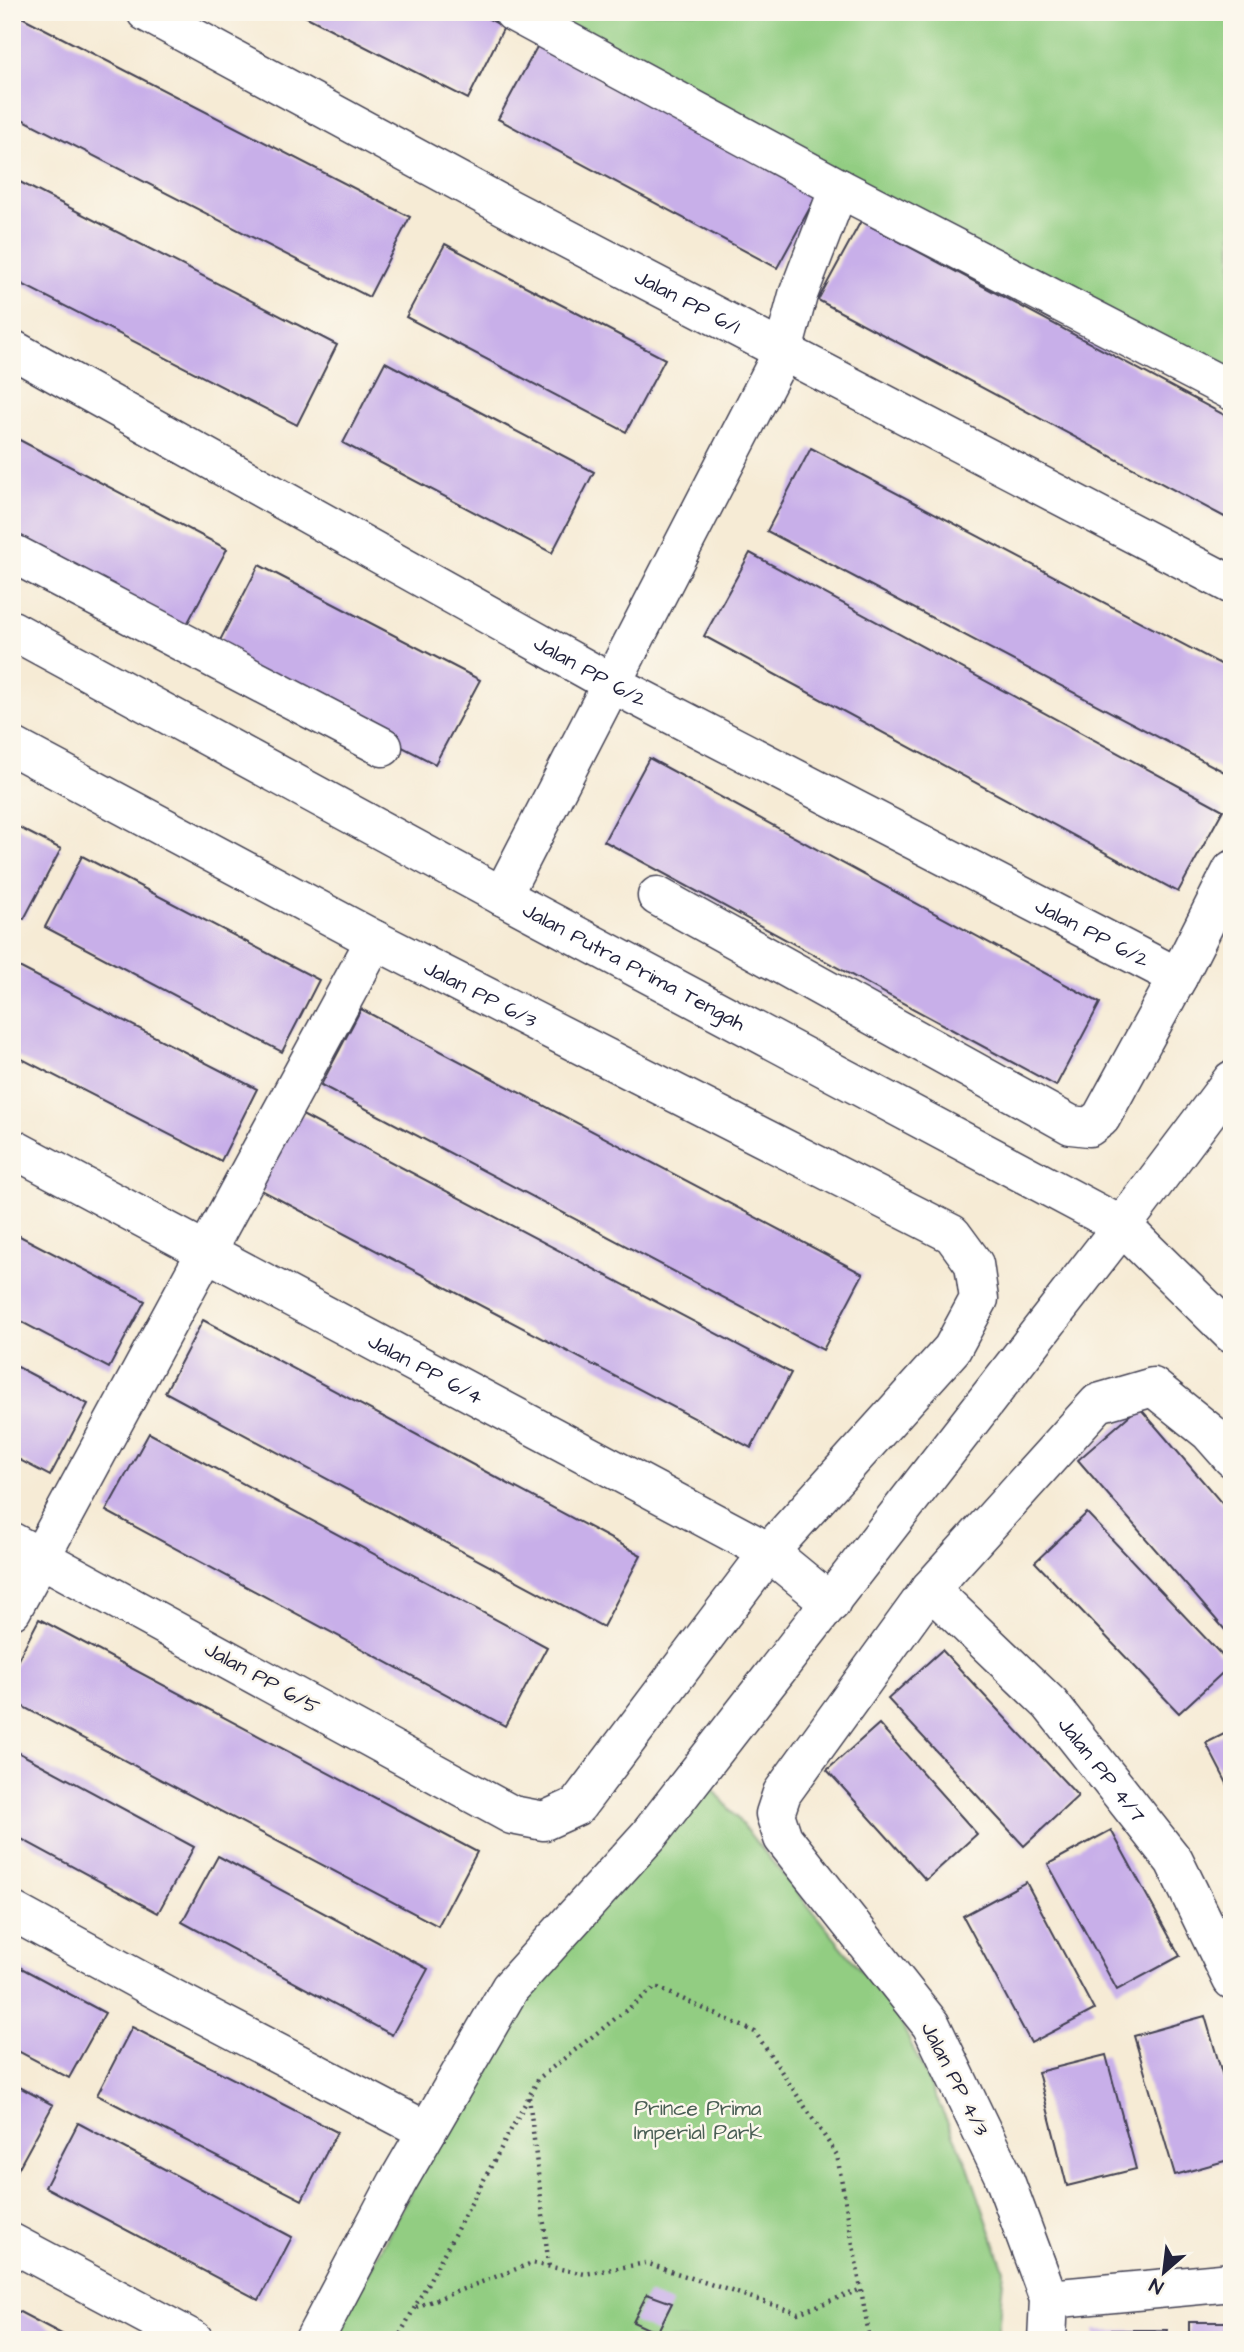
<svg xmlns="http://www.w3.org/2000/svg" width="1244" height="2352" viewBox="0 0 1244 2352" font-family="'Architects Daughter',sans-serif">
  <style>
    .green { fill: #92cd82; stroke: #5a785e; stroke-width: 2 }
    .building { fill: #c8afe9 }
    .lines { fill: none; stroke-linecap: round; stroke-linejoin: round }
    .minor-casing { stroke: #424052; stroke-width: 41 }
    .path { stroke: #424052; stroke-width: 4.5; stroke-dasharray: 2 5; stroke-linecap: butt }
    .minor { stroke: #fff; stroke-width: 38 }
    .labels { text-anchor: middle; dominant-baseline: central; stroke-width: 5; stroke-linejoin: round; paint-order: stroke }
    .street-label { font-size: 21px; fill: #22223b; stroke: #fbf7ec }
    .park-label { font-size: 21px; fill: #495e54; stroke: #fbf7ec }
  </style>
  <rect width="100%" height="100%" fill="#fbf7ec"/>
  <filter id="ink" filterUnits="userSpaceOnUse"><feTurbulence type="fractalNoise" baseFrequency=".0143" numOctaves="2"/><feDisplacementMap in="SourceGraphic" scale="14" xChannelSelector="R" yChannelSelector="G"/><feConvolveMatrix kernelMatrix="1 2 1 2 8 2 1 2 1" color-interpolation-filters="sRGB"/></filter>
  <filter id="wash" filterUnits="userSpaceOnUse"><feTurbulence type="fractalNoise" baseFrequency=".00686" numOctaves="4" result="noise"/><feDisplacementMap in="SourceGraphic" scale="28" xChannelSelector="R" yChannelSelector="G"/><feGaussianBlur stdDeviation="1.57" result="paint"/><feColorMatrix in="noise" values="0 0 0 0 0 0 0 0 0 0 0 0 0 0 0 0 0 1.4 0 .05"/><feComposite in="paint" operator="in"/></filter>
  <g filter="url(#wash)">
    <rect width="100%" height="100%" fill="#f6ebd5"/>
    <g class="green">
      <path d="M491,12H1232V392Z"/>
      <path d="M705,1779L898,2016L968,2166L1004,2270L997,2340H333L490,2041Z"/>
    </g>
    <g id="blocks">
      <g class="building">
        <path d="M12,12L410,217L369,297L12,114Z"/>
        <path d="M297,12H476L504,27L468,99Z"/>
        <path d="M538,45L817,195L777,268L498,119Z"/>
        <path d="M12,178L337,345L297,425L12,279Z"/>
        <path d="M861,221L1232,419V521L818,300Z"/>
        <path d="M445,244L665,359L626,432L406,317Z"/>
        <path d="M385,362L594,472L552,553L343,443Z"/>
        <path d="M12,436L227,549L185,628L12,537Z"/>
        <path d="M811,448L1232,670V776L767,531Z"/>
        <path d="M750,553L1223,810L1178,892L704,636Z"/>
        <path d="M259,565L480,680L435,764L215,650Z"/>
        <path d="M649,758L1100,1003L1056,1086L604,841Z"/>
        <path d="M12,824L61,849L24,919L12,913Z"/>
        <path d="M82,856L319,980L282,1052L45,927Z"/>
        <path d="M19,967L257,1089L221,1161L12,1054V980Z"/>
        <path d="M361,1009L863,1274L823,1350L321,1085Z"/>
        <path d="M289,1108L791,1373L751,1448L248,1183Z"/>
        <path d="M12,1232L145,1301L109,1368L12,1317Z"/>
        <path d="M203,1320L641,1555L603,1627L165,1392Z"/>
        <path d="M12,1364L88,1404L50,1476L12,1456Z"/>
        <path d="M1139,1407L1232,1515V1638L1078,1460Z"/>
        <path d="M149,1433L547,1647L505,1726L106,1511Z"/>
        <path d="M1087,1513L1231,1665L1179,1713L1035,1562Z"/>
        <path d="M39,1619L477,1852L438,1926L12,1701V1671Z"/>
        <path d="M942,1650L1078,1796L1024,1846L888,1699Z"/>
        <path d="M879,1724L977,1834L926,1880L827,1770Z"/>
        <path d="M1232,1730V1793L1206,1743Z"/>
        <path d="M12,1749L194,1847L158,1913L12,1834Z"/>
        <path d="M1111,1830L1180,1956L1117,1990L1048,1864Z"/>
        <path d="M218,1856L428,1969L392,2035L182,1922Z"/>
        <path d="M1026,1882L1094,2010L1031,2043L963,1916Z"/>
        <path d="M12,1963L105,2013L69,2078L12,2048Z"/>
        <path d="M1205,2016L1232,2107V2159L1175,2175L1134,2036Z"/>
        <path d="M132,2027L337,2132L302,2200L97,2095Z"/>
        <path d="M1106,2055L1136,2169L1067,2186L1038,2072Z"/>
        <path d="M12,2083L53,2105L17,2171L12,2169Z"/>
        <path d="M78,2123L292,2237L259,2300L45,2187Z"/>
        <path d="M647,2294L672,2303L657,2333L633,2322Z"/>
        <path d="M12,2308L73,2340H12Z"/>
        <rect x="1189" y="2322" width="43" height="18"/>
        <rect x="1095" y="2330" width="72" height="10"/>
      </g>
    </g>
  </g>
  <g filter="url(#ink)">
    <use href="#blocks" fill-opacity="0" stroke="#424052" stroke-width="2"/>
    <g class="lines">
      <defs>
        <g id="minor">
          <path id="s1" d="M146,12L510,209L1232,585"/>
          <path d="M513,12L839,188"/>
          <path id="s2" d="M12,349L611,683L1178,977"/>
          <path d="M12,553L383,747"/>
          <path id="s3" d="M12,630L502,896L1122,1226L1232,1334"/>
          <path id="s4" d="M12,746L375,940L952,1234L974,1264L979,1299L952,1349L769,1552L577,1806L544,1821L512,1815L12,1542"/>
          <path d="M502,896L783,351L798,295L839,188L1232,391"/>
          <path d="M657,896L1071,1125L1089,1127L1101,1118L1178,977L1232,870"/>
          <path id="s5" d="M12,1148L769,1552L831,1603"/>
          <path id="s6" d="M930,1589L1050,1704L1174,1861L1232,1980"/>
          <path d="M12,1610L375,940"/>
          <path d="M12,1911L172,1998L427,2131"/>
          <path d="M12,2243L194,2340"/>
          <path d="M1049,2299L1232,2282"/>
          <path d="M314,2340L397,2183L510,1988L649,1835L1122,1226L1232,1080"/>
          <path d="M1047,2340L1049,2299L1003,2175L931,2025L783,1838L775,1814L782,1793L930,1589L1098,1403L1153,1387L1209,1432L1232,1458"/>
        </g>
      </defs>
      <use href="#minor" class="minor-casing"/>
      <g class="path">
        <path d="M529,2097L549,2267"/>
        <path d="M416,2307L532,2263L585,2274L646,2263L798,2313L862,2289"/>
        <path d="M397,2340L539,2078L656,1987L755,2032L837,2155L870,2340"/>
      </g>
      <use href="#minor" class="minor"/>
    </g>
  </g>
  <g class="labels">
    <g class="street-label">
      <text stroke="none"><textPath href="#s1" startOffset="614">Jalan PP 6/1</textPath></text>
      <text stroke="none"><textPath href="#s2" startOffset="662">Jalan PP 6/2</textPath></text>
      <text stroke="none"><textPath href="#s2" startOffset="1228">Jalan PP 6/2</textPath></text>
      <text stroke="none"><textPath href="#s3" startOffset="707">Jalan Putra Prima Tengah</textPath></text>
      <text stroke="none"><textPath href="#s4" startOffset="530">Jalan PP 6/3</textPath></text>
      <text stroke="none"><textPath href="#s5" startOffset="469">Jalan PP 6/4</textPath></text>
      <text transform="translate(262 1678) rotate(29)">Jalan PP 6/5</text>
      <text stroke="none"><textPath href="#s6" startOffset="250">Jalan PP 4/7</textPath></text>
      <text transform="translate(955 2079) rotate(63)">Jalan PP 4/3</text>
    </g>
    <g class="park-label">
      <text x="698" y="2108">Prince Prima<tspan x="698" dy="24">Imperial Park</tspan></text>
    </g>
  </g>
  <rect width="1244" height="2352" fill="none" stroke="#fbf7ec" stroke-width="42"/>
  <g transform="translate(1164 2272) rotate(208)" stroke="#fbf7ec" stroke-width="5" paint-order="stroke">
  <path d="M0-5L12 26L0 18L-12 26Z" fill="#22223b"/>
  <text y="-10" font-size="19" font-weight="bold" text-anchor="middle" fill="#22223b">N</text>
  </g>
</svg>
